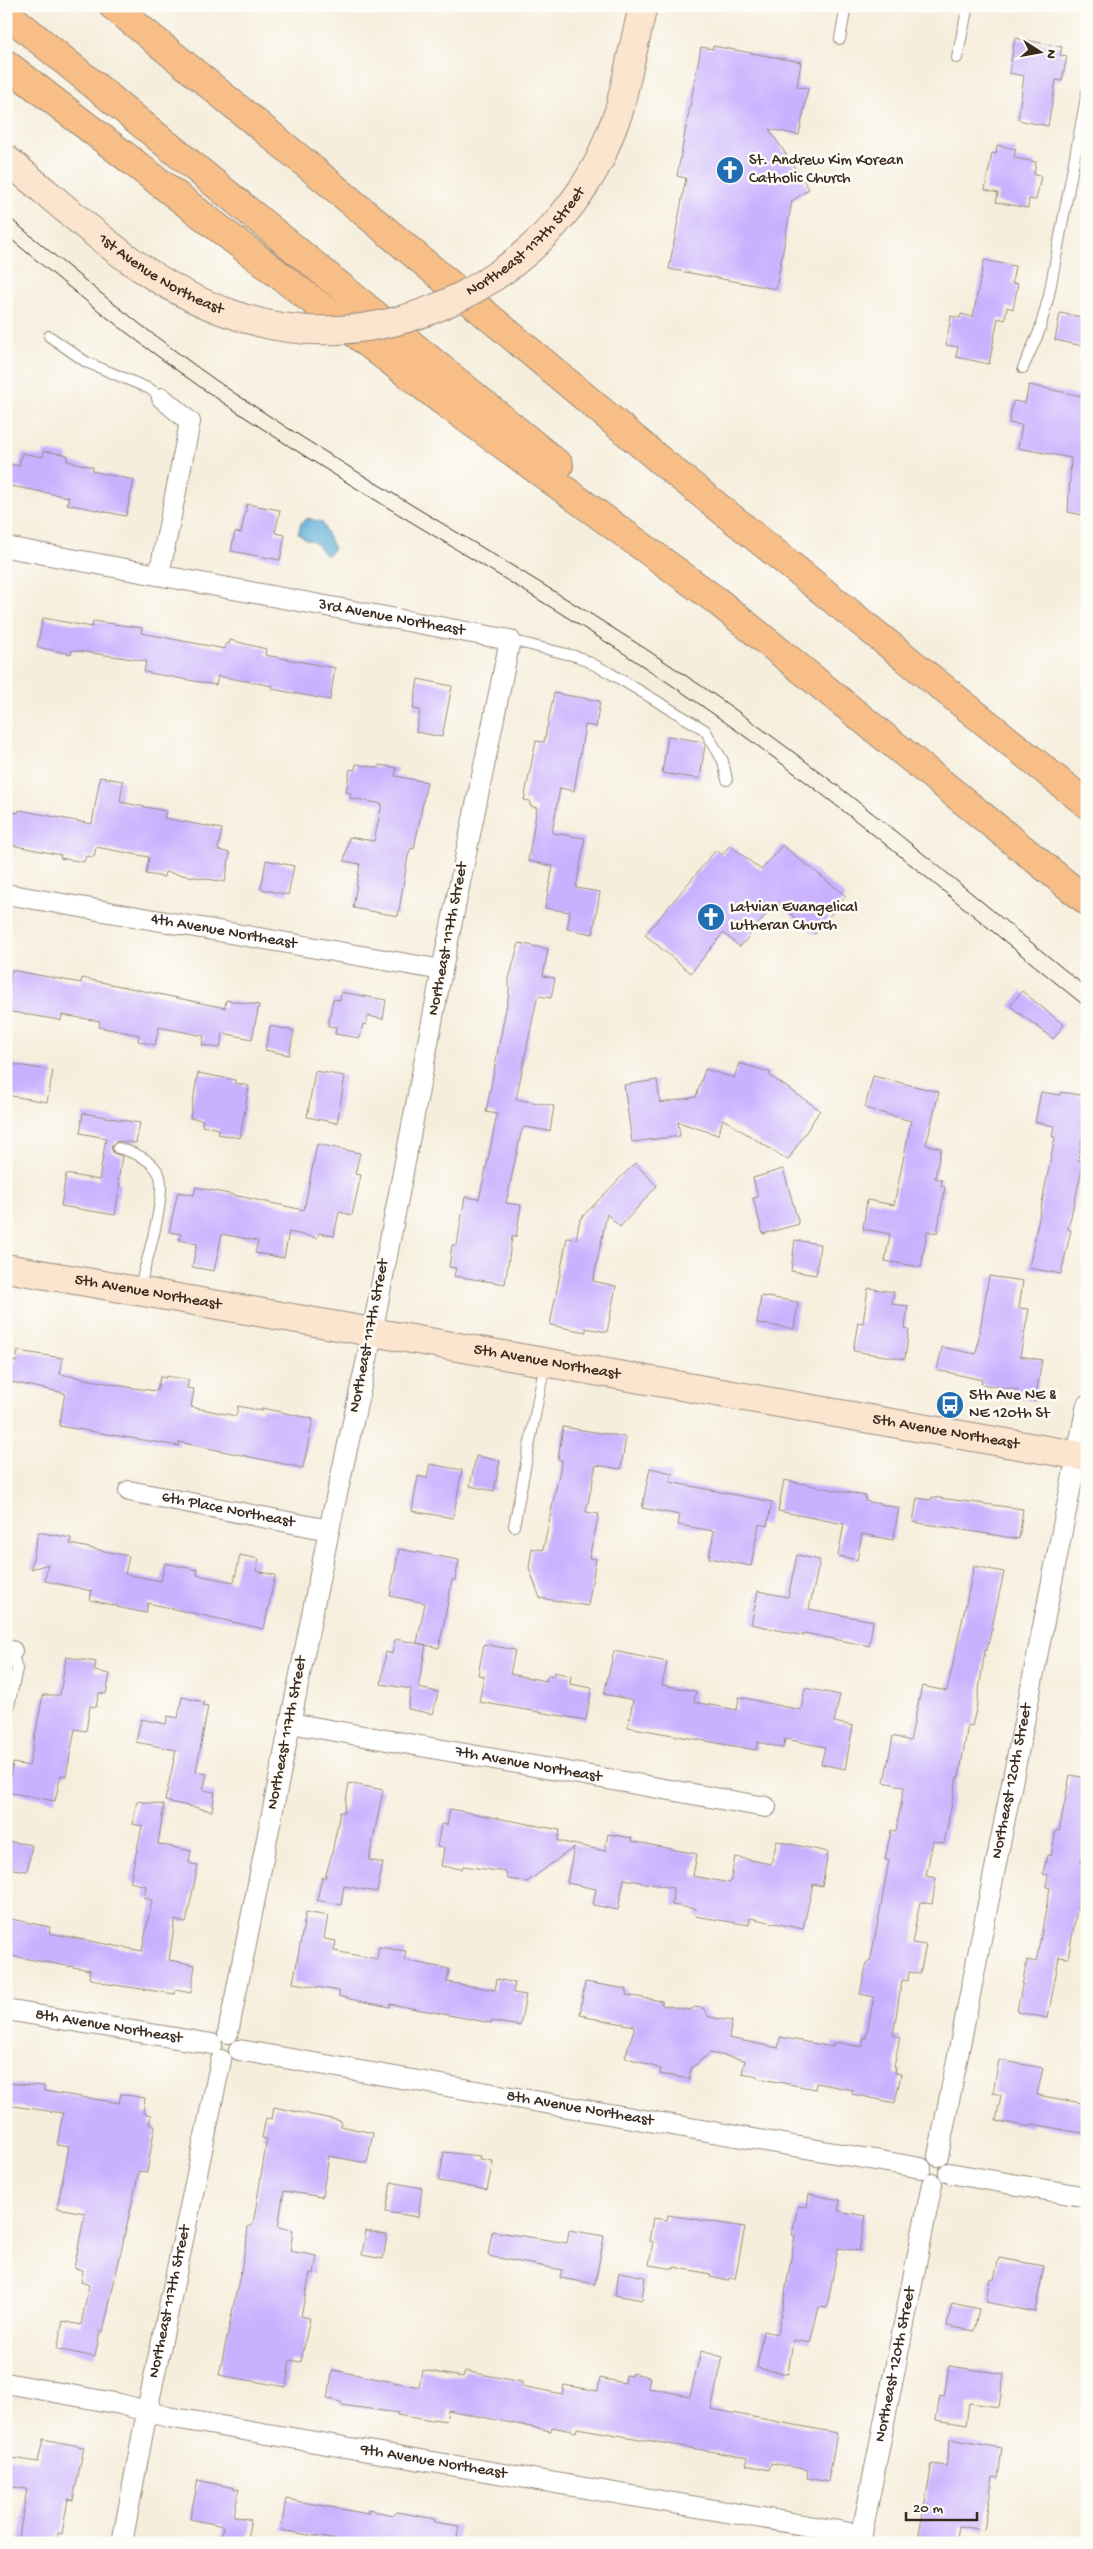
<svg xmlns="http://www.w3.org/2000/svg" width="1093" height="2549" viewBox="0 0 1093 2549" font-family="'Gochi Hand',sans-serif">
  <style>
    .water { fill: #59abd4; stroke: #4a6a79 }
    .building { fill: #c9b1ff }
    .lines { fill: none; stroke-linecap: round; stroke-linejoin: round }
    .lane-casing { stroke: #988c7d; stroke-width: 12 }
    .street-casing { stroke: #988c7d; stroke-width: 22 }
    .secondary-casing { stroke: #988c7d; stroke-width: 30 }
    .highway-casing { stroke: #988c7d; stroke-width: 30 }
    .lane { stroke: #fff; stroke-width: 10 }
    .street { stroke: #fff; stroke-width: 20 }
    .secondary { stroke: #fce5cf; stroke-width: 28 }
    .highway { stroke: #f7be88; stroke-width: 28 }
    .tram { stroke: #3b2a1e; stroke-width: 1 }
    .secondary-bridge-casing { stroke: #988c7d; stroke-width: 30; stroke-linecap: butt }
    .secondary-bridge { stroke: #fce5cf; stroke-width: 28 }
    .labels { text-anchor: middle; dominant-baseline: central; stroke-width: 5; stroke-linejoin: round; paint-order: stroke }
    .poi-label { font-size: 16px; fill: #3b2a1e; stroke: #fdfcf7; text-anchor: start }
    .street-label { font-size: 16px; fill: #3b2a1e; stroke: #fdfcf7 }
  </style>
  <rect width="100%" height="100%" fill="#fdfcf7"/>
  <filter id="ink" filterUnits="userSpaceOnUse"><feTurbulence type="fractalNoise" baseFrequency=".02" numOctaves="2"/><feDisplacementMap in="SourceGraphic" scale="10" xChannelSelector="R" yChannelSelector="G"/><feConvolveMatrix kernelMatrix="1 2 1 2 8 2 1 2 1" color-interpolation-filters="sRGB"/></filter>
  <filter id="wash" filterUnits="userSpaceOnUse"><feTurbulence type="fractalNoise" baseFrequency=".0096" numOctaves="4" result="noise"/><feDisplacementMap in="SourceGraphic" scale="20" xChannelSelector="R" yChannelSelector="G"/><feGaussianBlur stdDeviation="1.12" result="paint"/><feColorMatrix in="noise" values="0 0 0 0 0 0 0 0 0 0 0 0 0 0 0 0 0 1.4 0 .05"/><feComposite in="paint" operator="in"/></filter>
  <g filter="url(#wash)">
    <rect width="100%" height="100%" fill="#f6eedc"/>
    <path class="water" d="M308,518L322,522L334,549L326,556L313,541L307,540L298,533L301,523Z"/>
    <g id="blocks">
      <g class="building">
        <path d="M1015,38L1062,47L1060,55L1067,56L1062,81L1056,80L1048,126L1018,120L1024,76L1009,73Z"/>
        <path d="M713,46L801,62L797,87L808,88L799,135L769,129L809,189L792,201L776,289L669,269L686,178L677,176L701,47L713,49Z"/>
        <path d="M997,145L1016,149L1014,158L1036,162L1034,175L1041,176L1036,200L1029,199L1028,208L996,202L998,193L985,190L992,153L996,154Z"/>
        <path d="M984,260L1015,266L1012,283L1018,284L1013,309L1007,307L1005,320L998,318L989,364L956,357L958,347L946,345L951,316L960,318L961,314L973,317Z"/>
        <path d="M1060,313L1087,318L1083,346L1055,340Z"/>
        <path d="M1029,385L1087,397L1085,430L1087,433V516L1068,512L1071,458L1018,448L1022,425L1009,423L1013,401L1025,403Z"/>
        <path d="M44,451L68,455L67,461L93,467L92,471L134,480L126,516L67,504L69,497L6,485V463L19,466L22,453L43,457Z"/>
        <path d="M247,504L280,510L275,533L285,535L280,560L231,551L235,532L241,533Z"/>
        <path d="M43,618L92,627L93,621L142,628L141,633L225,649L226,643L229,644L230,640L266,649L265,655L335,668L330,700L272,689L273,686L218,676L216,685L144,672L146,661L72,650L71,654L37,647Z"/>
        <path d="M418,679L452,686L442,737L416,732L420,710L413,709Z"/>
        <path d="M554,693L600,701L596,727L585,725L574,791L560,788L552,833L585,838L576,888L600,892L593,934L567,929L570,912L545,908L553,866L528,861L537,808L530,806V801L524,800L536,741L544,742Z"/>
        <path d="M668,736L704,742L705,745L700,779L662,773Z"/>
        <path d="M356,764L379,768V765L397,768L395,776L427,782L414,849L411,848L408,856L398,916L353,908L360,864L344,861L349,837L374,841L382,804L350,798L351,793L346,792L350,769L355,770Z"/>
        <path d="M100,777L123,781L120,802L166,811L164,818L222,829L218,850L230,853L225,882L165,872L164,877L146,874L149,857L96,847L94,857L86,856L84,862L60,858L61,855L6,844V811L18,813L19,810L92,824Z"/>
        <path d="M730,845L761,870L782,845L846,896L815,934L776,902L740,947L723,933L691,973L645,935L716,850L722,855Z"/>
        <path d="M266,860L294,866L288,895L261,889Z"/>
        <path d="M519,943L548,949L543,976L555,978L551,998L539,996L537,999L516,1099L554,1106L550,1131L524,1127L521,1133L506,1203L521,1205L516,1237H512L505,1284L454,1276L456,1268L449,1267L452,1245H457L465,1197L479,1199L489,1155L497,1114L486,1112L509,993V979Z"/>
        <path d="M11,970L81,983L82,978L225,1008L226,1000L259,1005L252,1039L223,1033L220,1048L202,1045L204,1036L159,1027L155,1045L138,1041L139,1035L99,1027L100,1021L62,1015L61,1021L59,1020L6,1011Z"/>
        <path d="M1022,991L1064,1025L1053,1039L1010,1006Z"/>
        <path d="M341,992L386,1000L383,1019L368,1016L366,1025L363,1024L360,1038L335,1034L336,1027L328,1026L333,999L340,1000Z"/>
        <path d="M270,1026L294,1031L289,1055L265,1050Z"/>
        <path d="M6,1063L53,1071L47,1102L6,1095Z"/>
        <path d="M739,1063L770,1072L769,1075L820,1110L788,1160L723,1119L718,1135L678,1122L680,1136L632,1142L624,1085L657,1080L660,1103L696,1097L705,1069L734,1078Z"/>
        <path d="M315,1071L345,1076L337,1123L307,1117Z"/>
        <path d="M198,1073L235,1080V1083L249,1086L240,1138L218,1134L219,1129L202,1126L203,1120L190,1118Z"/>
        <path d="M873,1076L939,1092L926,1145L941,1148L935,1178L942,1180L941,1186L945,1187L937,1233L927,1231L921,1267L885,1261L890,1234L863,1229L867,1200L894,1205L911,1121L865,1108Z"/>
        <path d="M1041,1092L1060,1095L1061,1092L1087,1096V1113L1078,1160L1084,1161L1068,1229L1071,1230L1061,1274L1029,1268L1055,1137H1052L1054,1126L1035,1122Z"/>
        <path d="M83,1113L140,1123L136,1143L117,1141L111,1147L113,1153L122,1156L118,1183H120L115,1215L61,1206L66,1174L99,1180L106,1138L80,1133Z"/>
        <path d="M317,1144L360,1153L355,1174L361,1175L352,1215L339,1212L334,1236L319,1233L317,1238L289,1232L284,1258L255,1253L258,1241L222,1234L214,1271L192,1267L197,1244L179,1240L181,1234L169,1232L178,1192L194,1195L196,1187L304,1210Z"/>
        <path d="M635,1163L657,1186L620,1227L607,1214L593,1281L616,1286L607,1332L586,1328V1332L550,1325L567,1238L576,1239L580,1219Z"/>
        <path d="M783,1169L799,1224L763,1234L753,1198L758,1197L753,1178Z"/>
        <path d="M795,1240L820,1244L816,1275L791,1271Z"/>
        <path d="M989,1276L1023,1281L1019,1308L1029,1309L1020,1356L1042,1360L1035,1401L1017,1398L1018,1390L981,1384L982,1380L937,1370L942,1347L976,1354Z"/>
        <path d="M868,1288L894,1292L892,1304L908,1306L905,1328L909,1329L905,1359L853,1351L858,1322L863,1323Z"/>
        <path d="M761,1296L798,1302L794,1329L757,1323Z"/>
        <path d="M18,1351L63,1358L60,1374L133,1388L157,1391L160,1377L166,1378V1376L189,1380L187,1388L194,1389L191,1407L236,1416L238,1406L262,1411V1408L313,1419L303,1468L179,1442V1446L59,1426L65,1393L6,1381V1360L16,1362Z"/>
        <path d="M563,1427L626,1437L621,1469L596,1465L586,1512L599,1514L589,1558L596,1559L588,1606L540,1598L529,1568L532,1548L543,1550L562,1460L558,1459Z"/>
        <path d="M476,1456L500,1461L494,1491L470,1486Z"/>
        <path d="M430,1464L462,1470L453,1518L412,1511L418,1476L427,1478Z"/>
        <path d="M650,1468L672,1473L670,1482L772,1502L767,1526L759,1524L751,1566L709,1558L714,1531L678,1525L680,1515L642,1508Z"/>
        <path d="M784,1480L866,1496L865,1501L899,1508L893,1540L862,1534L857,1560L838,1556L844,1524L778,1511Z"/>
        <path d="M932,1497L1023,1509L1019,1539L913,1522L917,1498L931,1500Z"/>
        <path d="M38,1532L71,1538L70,1544L129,1556L125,1574L161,1581L165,1563L198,1570L197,1575L234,1582L240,1555L259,1559L256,1571L275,1575L264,1629L148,1603L146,1613L117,1607V1606L90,1600L92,1591L45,1581L48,1564L31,1569Z"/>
        <path d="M399,1549L459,1560L455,1580H452L439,1648L417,1643L425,1603L390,1596Z"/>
        <path d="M797,1555L820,1560L809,1609L873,1621L869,1646L804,1633V1636L751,1624L758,1591L788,1597Z"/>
        <path d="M974,1566L1004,1572L987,1650H985L976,1710L972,1726L968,1725L959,1777H957L944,1843L933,1841L926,1876L936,1878L932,1904L920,1902L912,1943L926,1945L920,1974L909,1972L908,1981L902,1980L893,2035L900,2037L894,2067H896L895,2073L901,2074L895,2103L852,2094L853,2090L816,2083L815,2089L757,2078V2076L742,2073L745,2060L710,2053L691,2068L689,2079L660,2074L661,2069L625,2057L635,2026L585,2017L586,2015L580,2014L585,1982L627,1989L626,1995L662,2001V2005L690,2010L695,2007L703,2008L709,2017L732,2021L729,2038L778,2048L780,2037L833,2047L834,2042L862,2047L864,2037L866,2038L874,1997L860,1994L867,1962H870L881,1906L889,1860H885L891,1830L896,1831L904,1787L884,1782L893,1736L910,1741L922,1686L947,1691Z"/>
        <path d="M395,1639L426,1645L418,1688L438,1692L433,1714L408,1709L411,1689L381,1684L386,1652L392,1654Z"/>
        <path d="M484,1644L515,1650L510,1674L546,1681L548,1675L553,1676L554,1672L571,1676L570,1684L592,1688L586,1720L479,1702L484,1676L478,1675Z"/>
        <path d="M614,1651L667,1662L662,1685L696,1691L694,1702L737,1710L739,1697L801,1710L805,1688L840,1695L834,1722L853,1726L845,1769L821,1764L825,1747L785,1739L783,1748L758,1742L756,1750L628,1727L633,1700L604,1694Z"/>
        <path d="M66,1657L96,1662L94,1671L110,1674L106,1694L99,1693L96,1707L90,1706L86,1731L75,1729L66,1776L61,1775L55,1801L7,1792L13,1763L29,1766L43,1695H60Z"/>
        <path d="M182,1697L204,1702L203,1705L208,1706L196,1772L207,1774L203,1790L215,1792L212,1811L165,1801L176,1750L136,1742L141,1719L166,1724L168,1716L178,1718Z"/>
        <path d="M1070,1775L1087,1778V1833L1081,1863L1087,1864V1896L1080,1894L1068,1958L1059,1957L1048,2018L1017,2012L1027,1960L1036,1962L1050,1888L1046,1887L1048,1875L1043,1874L1047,1855L1051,1856L1056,1830L1059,1831Z"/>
        <path d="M349,1783L383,1790L369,1860L383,1863L377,1892L344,1886L341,1905L317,1900L322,1877L325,1878L332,1853L340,1812H344Z"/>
        <path d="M137,1801L164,1805L158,1844L191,1851L189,1863L198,1866L186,1923L175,1920L169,1960L195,1965L191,1993L176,1990L175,1994L108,1984L89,1978L90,1970L6,1955V1918L50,1927L49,1933L142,1951L152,1900L144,1898L146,1886L130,1882L142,1826L133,1824Z"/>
        <path d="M450,1809L560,1830L558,1841L605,1851L608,1834L632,1838L631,1841L697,1854L693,1876L730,1883L735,1857L771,1864L777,1841L828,1852L822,1886L813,1884L803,1929L750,1918L749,1925L695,1916L696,1909L672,1905L673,1888L624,1879L618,1910L593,1905L596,1889L567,1883L574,1847L527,1882L508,1879L505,1872L463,1866L462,1869L441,1866L444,1848L437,1847L441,1824L447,1825Z"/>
        <path d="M6,1841L32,1845L27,1871L6,1868Z"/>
        <path d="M306,1912L328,1916L324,1939L336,1941L334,1951L377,1959L379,1947L406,1951L404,1960L449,1969L447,1982L495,1990L497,1979L515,1983L513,1993L526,1995L520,2026L491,2021V2023L390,2004V2007L354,2000L339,1996V1991L293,1983Z"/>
        <path d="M999,2060L1043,2068L1037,2095L1087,2104V2134L1032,2124L1031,2127L996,2121L1001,2095L993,2093Z"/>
        <path d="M6,2083L44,2086V2091L119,2103L121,2094L145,2098L143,2113L151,2115L149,2124L155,2125L147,2172L139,2171L103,2332L100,2331L95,2357L57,2349L63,2321L81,2325L89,2285L81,2282L83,2270L74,2268L85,2213L57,2208L69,2147L57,2145L63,2113L6,2105Z"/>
        <path d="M274,2107L341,2121L340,2126L373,2133L367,2163L329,2156L322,2197L284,2191L278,2227L293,2230L290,2251L317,2256L314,2274L310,2273L301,2316L310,2318L301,2362L290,2360L286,2387L219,2375L246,2246L248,2226H252L255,2213L267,2139L262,2138L266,2118L272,2119Z"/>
        <path d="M444,2152L480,2156L479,2159L493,2161L487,2190L439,2181Z"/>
        <path d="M391,2182L422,2188L418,2217L386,2212Z"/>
        <path d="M809,2194L840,2200L838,2211L866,2216L859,2251L838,2248L827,2308L819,2307L810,2343L793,2340L788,2374L757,2368L763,2331L778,2334L795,2235H792L797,2210L799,2206L807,2207Z"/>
        <path d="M668,2215L745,2227L735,2279L729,2278L728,2281L710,2277L711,2274L674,2267V2269L649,2265L653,2242L649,2241L653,2218L667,2220Z"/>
        <path d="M569,2230L604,2236L595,2284L560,2278L562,2270L488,2256L492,2231L567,2243Z"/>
        <path d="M366,2231L387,2235L383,2259L362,2255Z"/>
        <path d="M999,2258L1044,2266L1035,2312L986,2302L990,2278L994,2279Z"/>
        <path d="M619,2272L645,2277L642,2300L615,2295Z"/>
        <path d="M952,2303L979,2309L974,2331L947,2326Z"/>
        <path d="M701,2351L723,2357L711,2409L837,2433L828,2482L807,2478L808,2470L771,2463L769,2470L746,2465L748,2458L577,2428L576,2432L552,2427L551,2431L448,2410L446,2421L433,2419L432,2421L397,2415L398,2413L341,2405V2402L327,2399L333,2370L419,2387L422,2370L463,2377L465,2371L522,2382V2386L562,2394L564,2385L598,2391L600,2378L625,2383L626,2375L631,2376L632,2373L650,2377L648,2388L690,2396Z"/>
        <path d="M949,2366L1004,2374L999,2407L969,2403L966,2425L936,2420L940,2396L944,2397Z"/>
        <path d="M43,2439L84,2447L73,2500L68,2499L62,2534L58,2533L57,2543H18L27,2489L6,2486V2457L38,2462Z"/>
        <path d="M950,2439L1002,2448L998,2478L993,2477L984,2530L959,2526L956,2543L918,2539L932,2464L946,2466Z"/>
        <path d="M198,2480L239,2489L234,2516L251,2520L246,2543H220L223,2526L190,2519Z"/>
        <path d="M286,2499L368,2514V2510L394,2515L397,2512L435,2519L434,2522L459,2526L456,2543H335L336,2540L281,2530Z"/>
      </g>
    </g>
  </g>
  <g filter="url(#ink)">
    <use href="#blocks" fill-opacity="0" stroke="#988c7d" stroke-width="1"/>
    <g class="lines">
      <defs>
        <g id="lane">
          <path d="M840,39L846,6"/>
          <path d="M957,58L968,6"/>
          <path d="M49,336L86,362L150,389L162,398"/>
          <path d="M1023,368L1039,332L1049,295L1087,92"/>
          <path d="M510,640L579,657L610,673L705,730L723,761L727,780"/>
          <path d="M118,1148C133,1152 152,1159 159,1174C168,1194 145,1267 139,1289"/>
          <path d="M514,1526L545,1363"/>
          <path d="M6,1720L17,1669L12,1651"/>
        </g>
        <g id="street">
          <path id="s1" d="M6,547L510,640L442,970L367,1359L329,1530L228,2033"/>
          <path d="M159,575L190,422L162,398"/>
          <path id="s2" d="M6,894L442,970"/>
          <path id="s3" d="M129,1491L329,1530"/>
          <path d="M6,1650L12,1651"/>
          <path id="s4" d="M290,1723L766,1807"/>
          <path id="s5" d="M6,2010L212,2044"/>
          <path id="s6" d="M239,2050L921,2168"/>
          <path id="s7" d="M938,2156L1087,1405"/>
          <path d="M949,2173L1087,2197"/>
          <path id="s8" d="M6,2383L120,2404L168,2417L862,2535"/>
          <path id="s9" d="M122,2543L147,2411L221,2060"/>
          <path id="s10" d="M860,2543L932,2184"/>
        </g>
        <g id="secondary">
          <path d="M601,157L619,111L643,6"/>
          <path id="s11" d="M6,159C75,215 143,284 229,313"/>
          <path id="s12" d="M6,1268L1087,1457"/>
        </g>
        <g id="highway">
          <path d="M113,6L310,167L661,461L1087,804"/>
          <path d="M6,13L559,465"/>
          <path d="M6,64L444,402L717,601L1087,901"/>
        </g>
      </defs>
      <use href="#lane" class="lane-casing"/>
      <use href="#street" class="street-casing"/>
      <use href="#secondary" class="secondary-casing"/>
      <use href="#highway" class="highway-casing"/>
      <use href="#lane" class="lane"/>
      <use href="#street" class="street"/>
      <use href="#secondary" class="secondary"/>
      <use href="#highway" class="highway"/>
      <g class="tram">
        <path d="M6,215C78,275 150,335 227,388C382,493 548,581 703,687C837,779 961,885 1087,988"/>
        <path d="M6,235C80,297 154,357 234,410C377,506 528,588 670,684C816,782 950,898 1087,1008"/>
      </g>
      <defs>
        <g id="secondary-bridge">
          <path id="s13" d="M229,313C372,367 534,289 601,157"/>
        </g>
      </defs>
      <use href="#secondary-bridge" class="secondary-bridge-casing"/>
      <use href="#secondary-bridge" class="secondary-bridge"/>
    </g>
  </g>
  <defs>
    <symbol id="church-disc" viewBox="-11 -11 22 22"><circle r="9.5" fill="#1f6fb2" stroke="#fdfcf7"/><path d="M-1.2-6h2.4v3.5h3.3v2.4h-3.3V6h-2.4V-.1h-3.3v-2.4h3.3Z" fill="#fff"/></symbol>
    <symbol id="bus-disc" viewBox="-11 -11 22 22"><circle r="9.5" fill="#1f6fb2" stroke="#fdfcf7"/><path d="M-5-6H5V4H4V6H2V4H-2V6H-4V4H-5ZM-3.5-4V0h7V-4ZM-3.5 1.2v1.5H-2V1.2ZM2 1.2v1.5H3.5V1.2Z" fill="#fff"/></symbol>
  </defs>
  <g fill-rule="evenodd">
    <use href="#church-disc" x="714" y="154" width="32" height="32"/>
    <use href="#church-disc" x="695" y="901" width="32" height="32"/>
    <use href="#bus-disc" x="934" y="1389" width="32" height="32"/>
  </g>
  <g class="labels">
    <g class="poi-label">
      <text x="749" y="161">St. Andrew Kim Korean<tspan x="749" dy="18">Catholic Church</tspan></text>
      <text x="730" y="908">Latvian Evangelical<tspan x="730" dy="18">Lutheran Church</tspan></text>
      <text x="969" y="1396">5th Ave NE &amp;<tspan x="969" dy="18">NE 120th St</tspan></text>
    </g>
    <g class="street-label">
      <text stroke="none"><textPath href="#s13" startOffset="325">Northeast 117th Street</textPath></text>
      <text stroke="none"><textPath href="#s11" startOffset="194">1st Avenue Northeast</textPath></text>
      <text stroke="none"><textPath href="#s1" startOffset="392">3rd Avenue Northeast</textPath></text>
      <text stroke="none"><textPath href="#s2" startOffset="221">4th Avenue Northeast</textPath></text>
      <text transform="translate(449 939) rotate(-79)">Northeast 117th Street</text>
      <text stroke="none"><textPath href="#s12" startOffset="144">5th Avenue Northeast</textPath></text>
      <text transform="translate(370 1336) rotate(-79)">Northeast 117th Street</text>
      <text stroke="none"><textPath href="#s12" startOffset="549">5th Avenue Northeast</textPath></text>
      <text stroke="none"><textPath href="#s12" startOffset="954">5th Avenue Northeast</textPath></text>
      <text stroke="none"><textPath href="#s3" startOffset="101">6th Place Northeast</textPath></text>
      <text transform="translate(288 1733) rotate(-79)">Northeast 117th Street</text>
      <text stroke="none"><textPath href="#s4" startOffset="242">7th Avenue Northeast</textPath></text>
      <text stroke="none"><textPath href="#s7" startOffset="382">Northeast 120th Street</textPath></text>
      <text stroke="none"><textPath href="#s5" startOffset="104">8th Avenue Northeast</textPath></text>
      <text stroke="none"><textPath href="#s6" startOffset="346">8th Avenue Northeast</textPath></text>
      <text stroke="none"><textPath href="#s9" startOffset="246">Northeast 117th Street</textPath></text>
      <text stroke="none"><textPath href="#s10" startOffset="182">Northeast 120th Street</textPath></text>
      <text stroke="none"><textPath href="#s8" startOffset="435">9th Avenue Northeast</textPath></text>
    </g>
  </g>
  <rect width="1093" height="2549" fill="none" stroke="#fdfcf7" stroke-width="25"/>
  <g transform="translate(1040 52) rotate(101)" stroke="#fdfcf7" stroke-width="4" paint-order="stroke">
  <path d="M0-4L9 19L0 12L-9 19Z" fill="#3b2a1e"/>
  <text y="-8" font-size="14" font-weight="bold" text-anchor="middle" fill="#3b2a1e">N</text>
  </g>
  <path d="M906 2512v8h71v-8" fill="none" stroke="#3b2a1e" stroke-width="2.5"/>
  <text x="913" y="2512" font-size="15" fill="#3b2a1e" stroke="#fdfcf7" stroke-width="4" paint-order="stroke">20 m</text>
</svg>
